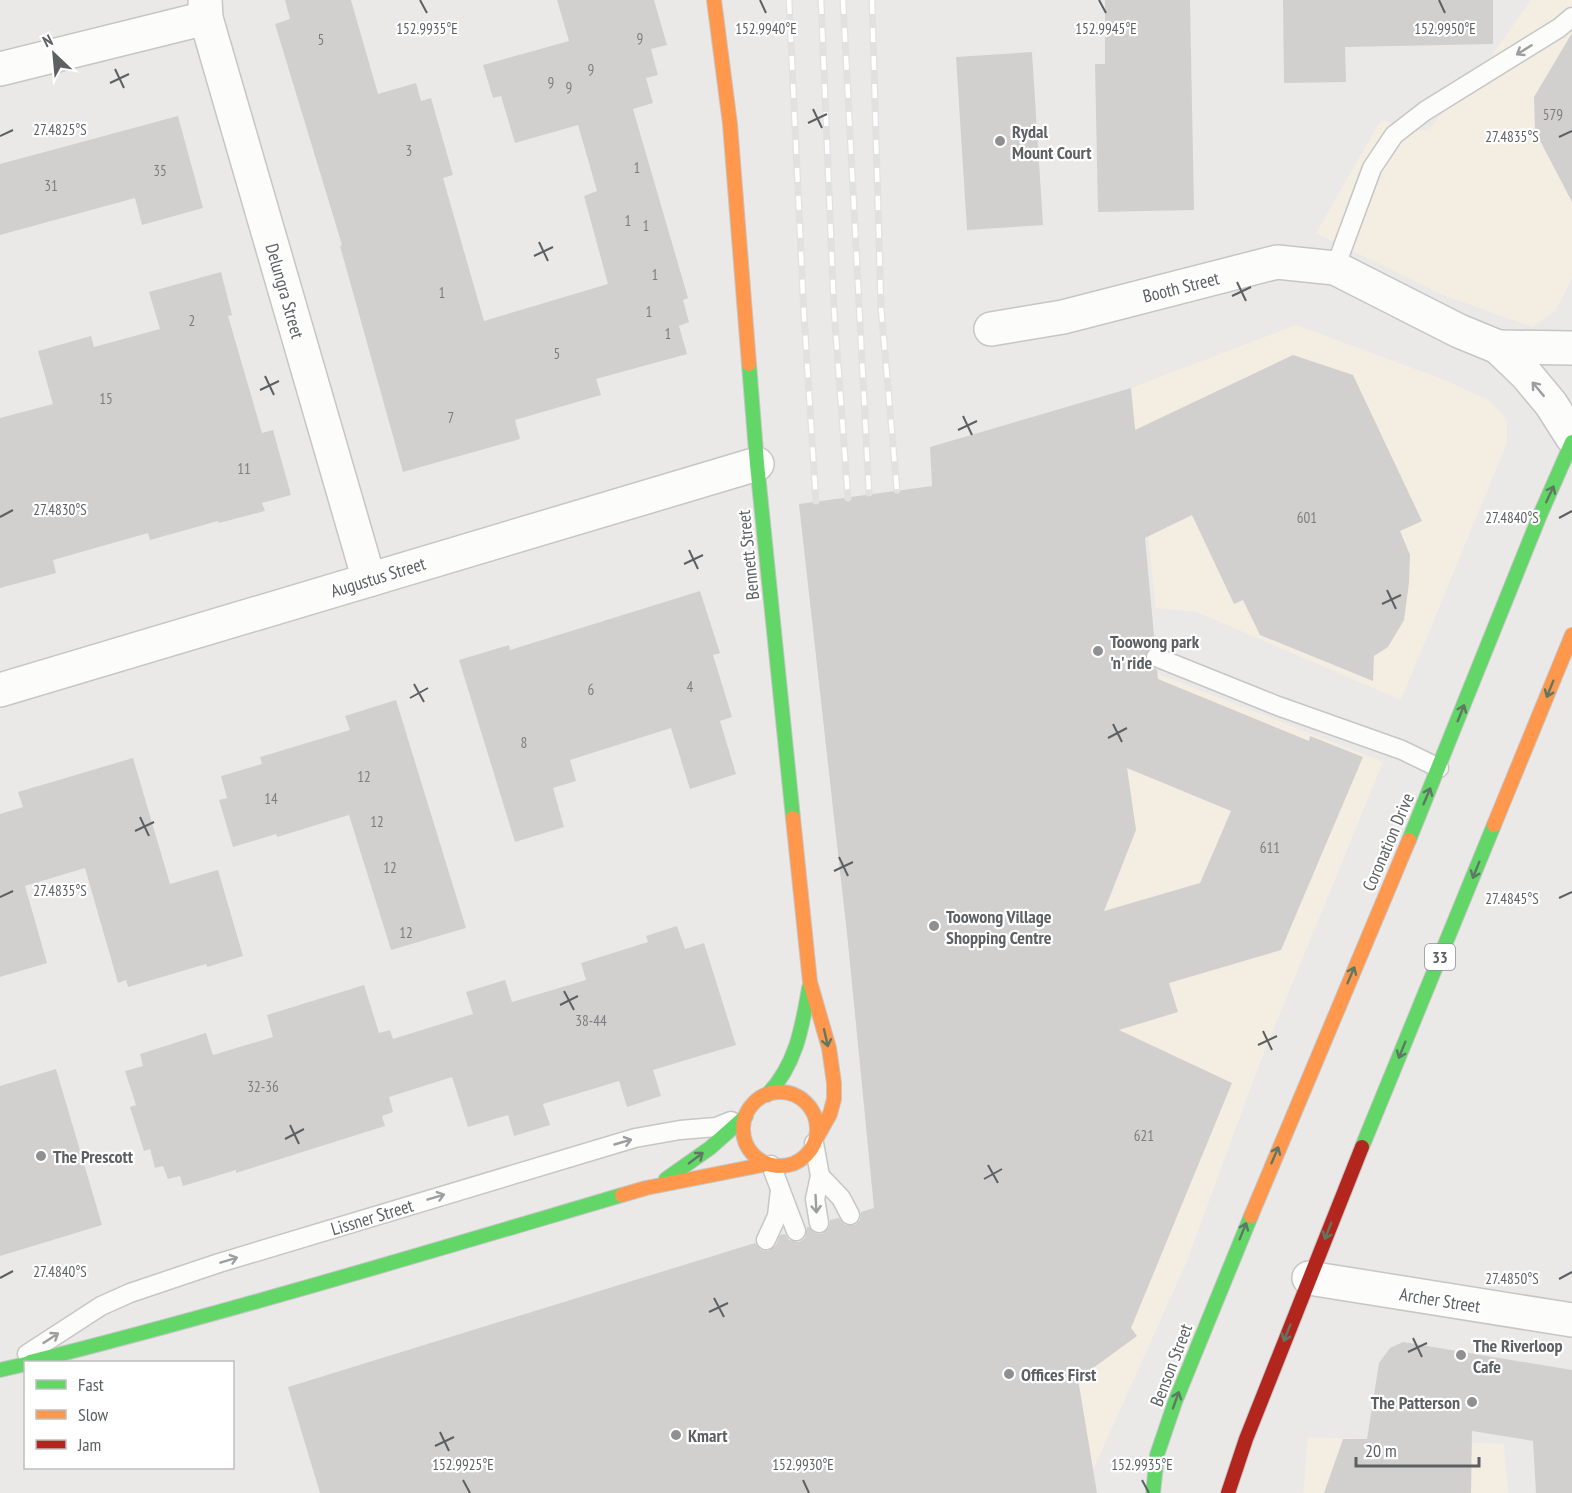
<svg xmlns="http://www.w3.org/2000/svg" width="1572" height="1493" viewBox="0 0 1572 1493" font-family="'PT Sans Narrow',sans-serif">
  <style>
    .commercial { fill: #f3ede2 }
    .building { fill: #d2d0cf; fill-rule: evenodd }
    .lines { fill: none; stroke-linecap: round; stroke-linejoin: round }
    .lane-casing { stroke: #c6c6c6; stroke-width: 21 }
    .street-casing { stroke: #c6c6c6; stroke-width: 36 }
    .fast-casing { stroke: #c5c6c6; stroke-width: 16 }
    .slow-casing { stroke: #c5c6c6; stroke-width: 16 }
    .jam-casing { stroke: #c5c6c6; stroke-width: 16 }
    .lane { stroke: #fcfcfb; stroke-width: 18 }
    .street { stroke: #fcfcfb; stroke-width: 33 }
    .fast { stroke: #63d668; stroke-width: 14 }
    .slow { stroke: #ff974d; stroke-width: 14 }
    .jam { stroke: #b3261e; stroke-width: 14 }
    .rail-casing { stroke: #e2e1e1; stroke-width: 7 }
    .rail { stroke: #fff; stroke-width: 4.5; stroke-dasharray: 14; stroke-linecap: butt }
    .oneway { stroke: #9d9ea0 }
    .oneway2 { stroke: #5e7864 }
    .ticks { fill: none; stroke: #5d6063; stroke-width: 2 }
    .poi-dot { fill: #8f9091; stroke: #fff; stroke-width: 2 }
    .labels { text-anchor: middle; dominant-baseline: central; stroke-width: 4.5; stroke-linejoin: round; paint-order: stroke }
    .number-label { font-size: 15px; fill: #7c7d7f }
    .shield { fill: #fff; stroke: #8e9092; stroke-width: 1.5 }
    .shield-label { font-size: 16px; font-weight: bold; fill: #5d6063 }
    .poi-label { font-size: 18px; font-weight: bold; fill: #5d6063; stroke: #fff; text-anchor: start }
    .street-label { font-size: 18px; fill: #5d6063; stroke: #fff }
    .ticks-label { font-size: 15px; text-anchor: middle; fill: #5d6063; stroke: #fff; stroke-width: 4.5; stroke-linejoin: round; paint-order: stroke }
  </style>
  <rect width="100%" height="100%" fill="#ebe9e7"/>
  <g class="commercial">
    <path d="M1531,0H1572V278L1556,310L1532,327L1443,295L1316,233L1381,120L1427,131L1480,72Z"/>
    <path d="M1296,325L1442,379L1488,400L1500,411L1507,421V443L1401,700L1197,612L1156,608L1131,388Z"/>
    <path d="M1158,674L1383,762L1259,1065L1187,1261L1093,1470L1047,1192L1019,909L1110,898L1136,830L1122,733L1158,683Z"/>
    <path d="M1308,1437L1504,1444L1508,1493H1303Z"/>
  </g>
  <g class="building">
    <path d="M285,0H351L378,94L416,83L421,101L431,98L453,175L443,178L484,321L608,284L584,196L597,191L578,125L515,143L501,96L493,98L483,65L569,41L557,0H654L667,45L651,49L658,75L646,78L653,103L633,109L688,298L683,300L689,322L679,326L687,354L596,379L601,395L515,420L520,439L403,472L340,246L342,245L275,24L290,19Z"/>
    <path d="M1105,0H1190L1194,210L1098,212L1095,64H1105Z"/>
    <path d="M1283,0H1493V44L1345,47L1346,82L1284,83Z"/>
    <path d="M1572,33V202L1535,131L1534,97Z"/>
    <path d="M1032,52L1043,225L967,230L956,57Z"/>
    <path d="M178,116L203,208L142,225L135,198L0,235V164Z"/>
    <path d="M221,272L232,315L228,316L262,433L273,430L291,495L262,503L265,511L219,523L218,521L150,540L148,533L53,560L56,573L0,588V418L53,404L38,351L91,336L94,347L160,329L149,292Z"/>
    <path d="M1293,355L1353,375L1422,521L1400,531L1410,555L1409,583L1404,620L1388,647L1374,656L1373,681L1260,635L1243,600L1234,604L1192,515L1145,538L1155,646L1149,649L1145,658L1148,664L1157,670L1158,679L1309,741L1310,736L1363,757L1281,950L1169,983L1178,1012L1119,1030L1232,1083L1131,1328L1137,1336L1078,1379L1097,1493H320L288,1387L755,1243L761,1250L768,1251L776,1245L780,1235L785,1234L789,1240L799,1242L805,1238L807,1227H809L815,1233L821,1234L829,1227L830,1220L839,1218L845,1225H855L860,1220L861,1212L874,1208L848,943L799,504L932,486L930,447L1131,388L1135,430ZM1127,768L1231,811L1200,883L1104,911L1136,830Z"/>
    <path d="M700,591L720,653L713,655L732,717L720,721L736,774L690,789L671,728L570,760L576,781L553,788L564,827L515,842L459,660L509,645L510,650Z"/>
    <path d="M396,700L466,928L391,950L349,815L277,837L276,834L233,847L219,800L227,798L221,776L262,764L260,757L350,730L345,716Z"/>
    <path d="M133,758L170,884L218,870L243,956L207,967L206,964L128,987L126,980L118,983L85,868L25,886L47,963L0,977V814L23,807L18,792Z"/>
    <path d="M677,926L685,949L704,943L736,1045L653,1070L661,1096L627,1107L619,1081L543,1104L550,1125L514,1136L508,1115L468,1127L452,1077L389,1097L393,1112L382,1116L385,1126L236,1173V1170L183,1186L180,1176L168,1179L163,1166L155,1168L150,1149L144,1151L130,1107L136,1105L125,1071L143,1066L140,1054L206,1033L213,1055L273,1037L267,1015L364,985L379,1033L390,1030L393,1039L473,1014L466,992L505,980L512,1002L586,980L581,963L648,942L646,936Z"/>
    <path d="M56,1069L102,1225L0,1256V1086Z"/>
    <path d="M1403,1342L1572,1370V1493H1536L1533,1441L1472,1431L1471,1493H1324L1343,1439H1367L1379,1363L1390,1348Z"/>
  </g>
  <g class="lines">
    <defs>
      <g id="lane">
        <path d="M1335,268L1372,168L1394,135L1425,111L1559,28L1572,17"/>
        <path d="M1156,657L1278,706L1402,750L1439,768"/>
        <path d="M814,1143L820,1176L815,1199L819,1223"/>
        <path d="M771,1165L796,1231"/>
        <path d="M820,1176L841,1198L850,1215"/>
        <path d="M766,1240L777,1216L780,1190"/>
        <path d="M27,1354L101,1306L130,1293L219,1263L635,1138L680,1130L716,1127L731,1121"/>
      </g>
      <g id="street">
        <path d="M205,0L206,18L369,580"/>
        <path d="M0,69L206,18"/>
        <path d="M991,329L1063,317L1277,262L1335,268L1459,331L1498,347L1526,374L1551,404L1572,437"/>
        <path d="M1498,347L1572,348"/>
        <path d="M0,690L757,464"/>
        <path d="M1309,1278L1572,1320"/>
      </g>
      <g id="fast">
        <path d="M749,364L757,464L793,818"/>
        <path d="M1409,840L1540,515L1572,442"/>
        <path d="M767,1095C796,1065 802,1028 809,988"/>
        <path d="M1362,1147L1494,825"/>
        <path d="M666,1179L710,1148L746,1116"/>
        <path d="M30,1362C229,1312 425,1253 622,1195"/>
        <path d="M0,1370L26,1364"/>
        <path d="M1153,1493L1157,1455L1175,1402L1251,1216"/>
      </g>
      <g id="slow">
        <path d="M714,0L730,124L749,364"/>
        <path d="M793,818L810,982L829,1048L834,1083V1099L830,1114L816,1139"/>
        <path d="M1494,825L1572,635"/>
        <circle cx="780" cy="1129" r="37"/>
        <path d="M622,1195L646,1188L767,1164"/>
        <path d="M1251,1216L1409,840"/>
      </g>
      <path id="jam" d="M1228,1493L1246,1439L1362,1147"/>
    </defs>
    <use href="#lane" class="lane-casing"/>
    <use href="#street" class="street-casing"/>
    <use href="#fast" class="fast-casing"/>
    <use href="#slow" class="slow-casing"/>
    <use href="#jam" class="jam-casing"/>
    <use href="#lane" class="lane"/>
    <use href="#street" class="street"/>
    <use href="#fast" class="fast"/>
    <use href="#slow" class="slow"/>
    <use href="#jam" class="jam"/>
    <defs>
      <g id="rail">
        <path d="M789,0L804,316L816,501"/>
        <path d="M821,0L834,310L848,498"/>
        <path d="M843,0L869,493"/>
        <path d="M872,0L881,308L897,490"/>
      </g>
    </defs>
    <use href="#rail" class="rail-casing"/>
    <use href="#rail" class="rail"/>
  </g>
  <defs><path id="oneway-shaft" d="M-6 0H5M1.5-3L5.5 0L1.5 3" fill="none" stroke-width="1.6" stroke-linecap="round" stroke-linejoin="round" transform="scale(1.5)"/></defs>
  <g class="oneway">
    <use href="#oneway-shaft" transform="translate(1524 50) rotate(148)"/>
    <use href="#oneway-shaft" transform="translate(1538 389) rotate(-130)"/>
    <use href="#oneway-shaft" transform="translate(623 1142) rotate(-16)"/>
    <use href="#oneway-shaft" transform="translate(436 1197) rotate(-17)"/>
    <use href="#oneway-shaft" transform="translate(816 1204) rotate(87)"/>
    <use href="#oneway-shaft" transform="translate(229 1260) rotate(-17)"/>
    <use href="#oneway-shaft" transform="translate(51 1338) rotate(-33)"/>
  </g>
  <g class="oneway2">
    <use href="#oneway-shaft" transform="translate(1550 494) rotate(-65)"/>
    <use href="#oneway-shaft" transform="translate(1550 689) rotate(112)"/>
    <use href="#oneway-shaft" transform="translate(1461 713) rotate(-68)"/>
    <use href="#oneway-shaft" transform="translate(1427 796) rotate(-67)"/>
    <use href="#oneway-shaft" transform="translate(1476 870) rotate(112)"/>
    <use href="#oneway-shaft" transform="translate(1351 975) rotate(-67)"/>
    <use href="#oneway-shaft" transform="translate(826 1038) rotate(77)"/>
    <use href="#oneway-shaft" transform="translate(1402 1050) rotate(112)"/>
    <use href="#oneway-shaft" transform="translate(1275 1155) rotate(-67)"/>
    <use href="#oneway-shaft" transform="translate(696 1158) rotate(-37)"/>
    <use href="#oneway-shaft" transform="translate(1243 1231) rotate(-68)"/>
    <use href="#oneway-shaft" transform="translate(1328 1231) rotate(112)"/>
    <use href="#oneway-shaft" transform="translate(1287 1333) rotate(112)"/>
    <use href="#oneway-shaft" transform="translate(1176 1400) rotate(-70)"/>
  </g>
  <path class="ticks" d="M420,0L427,13M760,0L766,13M1099,0L1106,13M1439,0L1445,13M115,69L124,88M110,83L129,74M813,109L822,128M808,123L827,114M0,136L13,130M1559,137L1572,131M539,242L548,261M534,256L553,247M1237,282L1246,301M1232,296L1251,287M265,376L274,395M260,390L279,381M963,416L972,435M958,430L977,421M0,517L13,510M1559,518L1572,511M689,550L698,569M684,564L703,555M1387,590L1396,609M1382,604L1401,595M414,684L424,702M410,698L428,688M1113,724L1122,742M1108,738L1127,728M140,817L149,836M135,831L154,822M839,857L848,876M834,871L853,862M0,897L13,891M1559,898L1572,892M564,991L574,1010M560,1005L578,996M1263,1031L1272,1050M1258,1045L1277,1036M290,1125L299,1144M285,1139L304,1129M988,1165L998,1183M984,1179L1002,1169M0,1278L13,1271M1559,1279L1572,1272M714,1298L724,1317M709,1312L728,1303M1413,1338L1422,1357M1408,1352L1427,1343M440,1432L449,1451M435,1446L454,1437M463,1480L470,1493M803,1480L809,1493M1142,1480L1149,1493"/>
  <g class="poi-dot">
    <circle cx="1000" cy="141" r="6"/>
    <circle cx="1098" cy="651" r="6"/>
    <circle cx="934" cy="926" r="6"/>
    <circle cx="41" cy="1156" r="6"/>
    <circle cx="1461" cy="1355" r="6"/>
    <circle cx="1009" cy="1374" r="6"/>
    <circle cx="1472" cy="1402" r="6"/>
    <circle cx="676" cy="1435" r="6"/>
  </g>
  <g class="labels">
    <g class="number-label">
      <text x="640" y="38">9</text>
      <text x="321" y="39">5</text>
      <text x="591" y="69">9</text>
      <text x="551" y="82">9</text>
      <text x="569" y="87">9</text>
      <text x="1553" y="114">579</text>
      <text x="409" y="150">3</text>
      <text x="637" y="167">1</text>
      <text x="160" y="170">35</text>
      <text x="51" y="185">31</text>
      <text x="628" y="220">1</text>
      <text x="646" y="225">1</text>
      <text x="655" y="274">1</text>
      <text x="442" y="292">1</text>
      <text x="649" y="311">1</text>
      <text x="192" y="320">2</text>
      <text x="668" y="333">1</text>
      <text x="557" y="353">5</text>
      <text x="106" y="398">15</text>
      <text x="451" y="417">7</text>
      <text x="244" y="468">11</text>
      <text x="1307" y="517">601</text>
      <text x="690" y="686">4</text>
      <text x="591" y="689">6</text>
      <text x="524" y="742">8</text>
      <text x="364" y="776">12</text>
      <text x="271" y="798">14</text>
      <text x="377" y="821">12</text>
      <text x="1270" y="847">611</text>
      <text x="390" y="867">12</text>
      <text x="406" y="932">12</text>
      <text x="591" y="1020">38-44</text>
      <text x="263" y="1086">32-36</text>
      <text x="1144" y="1135">621</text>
    </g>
    <rect class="shield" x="1425" y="944" width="30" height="26" rx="4.5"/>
    <g class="shield-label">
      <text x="1440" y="957">33</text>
    </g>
    <g class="poi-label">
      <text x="1012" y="131">Rydal<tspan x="1012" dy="21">Mount Court</tspan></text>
      <text x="1110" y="641">Toowong park<tspan x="1110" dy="21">'n' ride</tspan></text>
      <text x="946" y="916">Toowong Village<tspan x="946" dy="21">Shopping Centre</tspan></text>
      <text x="53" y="1156">The Prescott</text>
      <text x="1473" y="1345">The Riverloop<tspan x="1473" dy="21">Cafe</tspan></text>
      <text x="1021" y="1374">Offices First</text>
      <text x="1460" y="1402" text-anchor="end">The Patterson</text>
      <text x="688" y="1435">Kmart</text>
    </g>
    <g class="street-label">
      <text transform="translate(1181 287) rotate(-14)">Booth Street</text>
      <text transform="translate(285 291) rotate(74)">Delungra Street</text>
      <text transform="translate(748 555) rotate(-96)">Bennett Street</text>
      <text transform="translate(378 577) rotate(-17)">Augustus Street</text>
      <text transform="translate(1388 842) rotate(-67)">Coronation Drive</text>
      <text transform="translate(372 1217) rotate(-17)">Lissner Street</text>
      <text transform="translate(1440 1300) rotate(9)">Archer Street</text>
      <text transform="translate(1171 1365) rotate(-69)">Benson Street</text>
    </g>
  </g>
  <g class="ticks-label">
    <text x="427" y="34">152.9935°E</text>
    <text x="766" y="34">152.9940°E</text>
    <text x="1106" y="34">152.9945°E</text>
    <text x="1445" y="34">152.9950°E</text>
    <text x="60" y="135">27.4825°S</text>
    <text x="1512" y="142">27.4835°S</text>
    <text x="60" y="515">27.4830°S</text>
    <text x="1512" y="523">27.4840°S</text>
    <text x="60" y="896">27.4835°S</text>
    <text x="1512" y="904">27.4845°S</text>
    <text x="60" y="1277">27.4840°S</text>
    <text x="1512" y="1284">27.4850°S</text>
    <text x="463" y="1470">152.9925°E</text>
    <text x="803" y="1470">152.9930°E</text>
    <text x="1142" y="1470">152.9935°E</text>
  </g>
  <rect x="24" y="1361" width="210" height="108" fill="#ffffff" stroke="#bebfc1" stroke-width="1.5"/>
  <rect x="36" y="1380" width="30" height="9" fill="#63d668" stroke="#bebfc1" stroke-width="1.5"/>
  <text x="78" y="1391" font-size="18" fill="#5d6063">Fast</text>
  <rect x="36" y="1410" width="30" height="9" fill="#ff974d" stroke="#bebfc1" stroke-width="1.5"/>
  <text x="78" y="1421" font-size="18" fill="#5d6063">Slow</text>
  <rect x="36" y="1440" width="30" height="9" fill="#b3261e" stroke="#bebfc1" stroke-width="1.5"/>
  <text x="78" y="1451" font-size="18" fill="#5d6063">Jam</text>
  <g transform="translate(54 54) rotate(334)" stroke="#ffffff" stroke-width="4.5" paint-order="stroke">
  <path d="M0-4.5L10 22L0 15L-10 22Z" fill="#5d6063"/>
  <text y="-9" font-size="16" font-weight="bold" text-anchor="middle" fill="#5d6063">N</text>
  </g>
  <path d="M1356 1457v9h123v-9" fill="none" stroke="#5d6063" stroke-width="3"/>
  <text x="1365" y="1457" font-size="18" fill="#5d6063" stroke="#ffffff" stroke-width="4.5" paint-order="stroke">20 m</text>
</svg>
